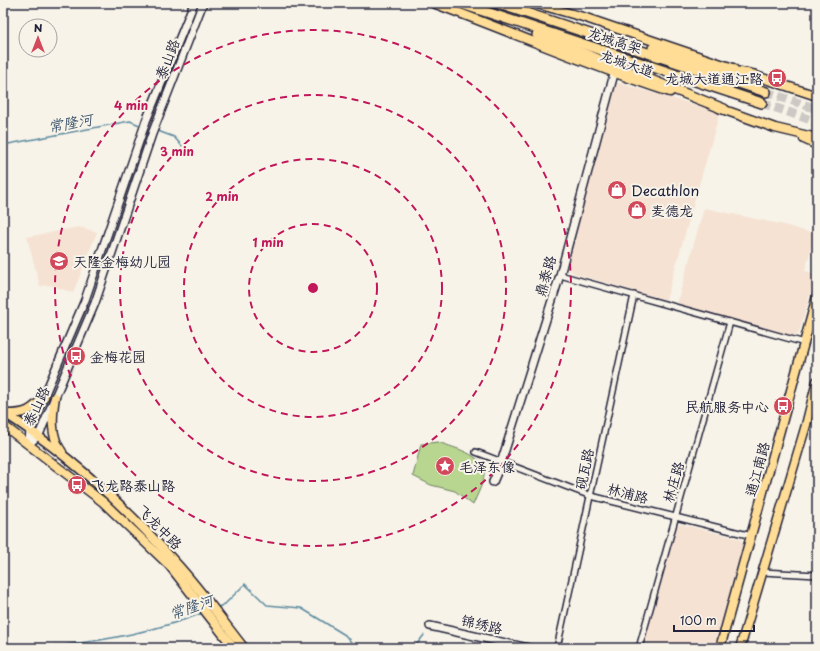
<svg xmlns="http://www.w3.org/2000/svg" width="820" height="651" viewBox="0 0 820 651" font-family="'Playpen Sans','LXGW WenKai TC',sans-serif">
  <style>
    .built { fill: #f5e2d3 }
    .green { fill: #b8d68f; stroke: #6d7c65 }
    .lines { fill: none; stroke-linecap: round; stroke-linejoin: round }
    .stream { stroke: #5d8aa0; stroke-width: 1.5 }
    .highway-tunnel { stroke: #ccc9c5; stroke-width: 9; stroke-dasharray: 9 4.5; stroke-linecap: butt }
    .street-casing { stroke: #22223b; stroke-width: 8 }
    .secondary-casing { stroke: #22223b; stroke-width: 10 }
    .primary-casing { stroke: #22223b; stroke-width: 11 }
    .highway-casing { stroke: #22223b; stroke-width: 12 }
    .street { stroke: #f7f3e8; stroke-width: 5 }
    .secondary { stroke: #f7f3e8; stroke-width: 7 }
    .primary { stroke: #ffdd96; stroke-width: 8 }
    .highway { stroke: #ffdd96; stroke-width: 9 }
    .ring { fill: none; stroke: #c2185b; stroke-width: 2; stroke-dasharray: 7 5 }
    .labels { text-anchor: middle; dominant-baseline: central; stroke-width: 4; stroke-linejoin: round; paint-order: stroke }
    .street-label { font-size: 14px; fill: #22223b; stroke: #f7f3e8 }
    .poi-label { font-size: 14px; fill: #22223b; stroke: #f7f3e8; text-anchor: start }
    .water-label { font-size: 15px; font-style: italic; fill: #3f566e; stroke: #f7f3e8 }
    .centre { fill: #c2185b; stroke: #f7f3e8; stroke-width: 2 }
    .ring-label { font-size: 12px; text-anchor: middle; font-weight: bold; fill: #c2185b; stroke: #f7f3e8; stroke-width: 4; stroke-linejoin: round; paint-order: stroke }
  </style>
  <rect width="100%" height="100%" fill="#f7f3e8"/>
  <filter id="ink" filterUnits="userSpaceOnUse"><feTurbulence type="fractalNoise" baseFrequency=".025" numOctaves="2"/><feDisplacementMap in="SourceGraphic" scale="8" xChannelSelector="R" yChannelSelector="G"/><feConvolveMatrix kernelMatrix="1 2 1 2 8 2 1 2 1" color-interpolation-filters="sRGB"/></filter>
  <g filter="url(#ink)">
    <g class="built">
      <path d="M619,83L720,112L666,300L575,274L569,269L566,259L615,84Z"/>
      <path d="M704,208L784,225L815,234L805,271L816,274L799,333L793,336L677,304Z"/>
      <path d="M79,227L97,232L73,293L51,285L40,286L27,237Z"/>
      <path d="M681,524L740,539L743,544L714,648H643L677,526Z"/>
    </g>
    <path class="green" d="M438,442C456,449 491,455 483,481C480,490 476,497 473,505L455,491L431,485L413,476L421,444Z"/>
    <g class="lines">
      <g class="stream">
        <path d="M155,130L174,137L182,146"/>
        <path d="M3,145L130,121L142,126"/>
        <path d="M216,608L225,604L245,584L267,605L301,608L345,635L356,648"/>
        <path d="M3,645C20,645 38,648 55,646C104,641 156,631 203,613"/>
        <path d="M414,648L424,635"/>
      </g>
      <g class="highway-tunnel">
        <path d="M766,92L817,109"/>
        <path d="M762,103L817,122"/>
      </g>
      <defs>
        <g id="street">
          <path d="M560,275L805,343"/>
          <path d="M476,452L591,496L752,536"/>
          <path d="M762,572L817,575"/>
          <path d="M557,648L634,295"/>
          <path d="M639,648L730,322"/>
        </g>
        <g id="secondary">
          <path d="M29,444L39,435L95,303L152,134L203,3"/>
          <path d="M29,444L30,429L85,300L146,121L194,3"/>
          <path d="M493,482L501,463L560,275L614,74"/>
          <path d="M430,626L528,648"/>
        </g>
        <g id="primary">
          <path d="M433,3C512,32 589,66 670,92"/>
          <path d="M534,3L583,17L733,68"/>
          <path d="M747,73L817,96"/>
          <path d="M719,108L775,128L817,138"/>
          <path d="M804,139L817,145"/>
          <path d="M55,397C52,416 50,436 62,452"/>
          <path d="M3,412C67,453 124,505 175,562C200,589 221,619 244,648"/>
          <path d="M7,414C26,414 31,411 44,397"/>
          <path d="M3,425L103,502L170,566L234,648"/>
          <path d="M720,648L817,296"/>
          <path d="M740,648L806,425L817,381"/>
        </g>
        <g id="highway">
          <path d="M459,3L762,103"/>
          <path d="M496,3L766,92"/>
          <path d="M537,35L724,109"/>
          <path d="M653,48L715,68L754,75"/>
        </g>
      </defs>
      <use href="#street" class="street-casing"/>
      <use href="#secondary" class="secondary-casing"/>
      <use href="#primary" class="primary-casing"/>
      <use href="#highway" class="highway-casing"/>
      <use href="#street" class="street"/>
      <use href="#secondary" class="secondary"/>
      <use href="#primary" class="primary"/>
      <use href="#highway" class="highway"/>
    </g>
  </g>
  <g class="ring">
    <circle cx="313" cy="288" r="64"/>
    <circle cx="313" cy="288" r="129"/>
    <circle cx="313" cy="288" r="193"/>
    <circle cx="313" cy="288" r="258"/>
  </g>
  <defs>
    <symbol id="bus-disc" viewBox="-11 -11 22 22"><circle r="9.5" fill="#d1495b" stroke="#f7f3e8"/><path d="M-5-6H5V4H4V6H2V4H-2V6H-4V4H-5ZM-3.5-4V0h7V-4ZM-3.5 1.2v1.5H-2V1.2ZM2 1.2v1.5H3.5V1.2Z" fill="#fff"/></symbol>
    <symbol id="shop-disc" viewBox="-11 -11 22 22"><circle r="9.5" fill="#d1495b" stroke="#f7f3e8"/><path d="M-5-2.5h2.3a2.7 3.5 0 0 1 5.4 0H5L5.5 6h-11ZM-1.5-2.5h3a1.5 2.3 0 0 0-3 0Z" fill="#fff"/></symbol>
    <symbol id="school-disc" viewBox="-11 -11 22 22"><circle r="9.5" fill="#d1495b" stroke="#f7f3e8"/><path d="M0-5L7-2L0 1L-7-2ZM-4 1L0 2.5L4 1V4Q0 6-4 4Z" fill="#fff"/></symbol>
    <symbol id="sight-disc" viewBox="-11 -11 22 22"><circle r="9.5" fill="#d1495b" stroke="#f7f3e8"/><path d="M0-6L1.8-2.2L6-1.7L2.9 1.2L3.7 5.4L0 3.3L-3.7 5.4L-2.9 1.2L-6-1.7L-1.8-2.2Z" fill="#fff"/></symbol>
  </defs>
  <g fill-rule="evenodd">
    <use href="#bus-disc" x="766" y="67" width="22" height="22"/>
    <use href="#shop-disc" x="606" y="179" width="22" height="22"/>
    <use href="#shop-disc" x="626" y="199" width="22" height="22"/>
    <use href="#school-disc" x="48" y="250" width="22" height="22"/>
    <use href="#bus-disc" x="65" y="345" width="22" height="22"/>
    <use href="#bus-disc" x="772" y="395" width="22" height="22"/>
    <use href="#sight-disc" x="434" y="455" width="22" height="22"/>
    <use href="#bus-disc" x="66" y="474" width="22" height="22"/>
  </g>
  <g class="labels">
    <g class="street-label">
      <text transform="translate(615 40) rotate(18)">龙城高架</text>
      <text transform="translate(167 59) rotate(-69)">泰山路</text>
      <text transform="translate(627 63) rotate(19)">龙城大道</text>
      <text transform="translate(545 276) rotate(-74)">鼎泰路</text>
      <text transform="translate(36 406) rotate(-65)">泰山路</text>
      <text transform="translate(584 469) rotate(-78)">砚瓦路</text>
      <text transform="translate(757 469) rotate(-75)">通江南路</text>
      <text transform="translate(673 482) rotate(-74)">林庄路</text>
      <text transform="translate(628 493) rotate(15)">林浦路</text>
      <text transform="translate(160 527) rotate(45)">飞龙中路</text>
      <text transform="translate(482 624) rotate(13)">锦绣路</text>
    </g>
    <g class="poi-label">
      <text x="763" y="78" text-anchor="end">龙城大道通江路</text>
      <text x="631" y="190">Decathlon</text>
      <text x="651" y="210">麦德龙</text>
      <text x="73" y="261">天隆金梅幼儿园</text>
      <text x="90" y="356">金梅花园</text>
      <text x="769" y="406" text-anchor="end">民航服务中心</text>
      <text x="459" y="466">毛泽东像</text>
      <text x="91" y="485">飞龙路泰山路</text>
    </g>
    <g class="water-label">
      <text transform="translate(70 122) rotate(-10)">常隆河</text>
      <text transform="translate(191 606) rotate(-19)">常隆河</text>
    </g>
  </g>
  <circle cx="313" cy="288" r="6" class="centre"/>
  <g class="ring-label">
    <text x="131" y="110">4 min</text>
    <text x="177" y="156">3 min</text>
    <text x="222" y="201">2 min</text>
    <text x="268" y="247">1 min</text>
  </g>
  <rect width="820" height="651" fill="none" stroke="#f7f3e8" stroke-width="16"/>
  <rect x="8" y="8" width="804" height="635" fill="none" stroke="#22223b" stroke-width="1.5" filter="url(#ink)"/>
  <g transform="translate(38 38)"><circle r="19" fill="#f7f3e8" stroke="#a29fa3"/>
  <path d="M0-3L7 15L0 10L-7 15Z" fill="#d1495b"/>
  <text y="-6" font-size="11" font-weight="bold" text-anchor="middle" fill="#22223b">N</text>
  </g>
  <path d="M674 625v6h80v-6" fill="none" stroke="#22223b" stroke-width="2"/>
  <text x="680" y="625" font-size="12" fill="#22223b" stroke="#f7f3e8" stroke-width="3" paint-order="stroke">100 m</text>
</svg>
